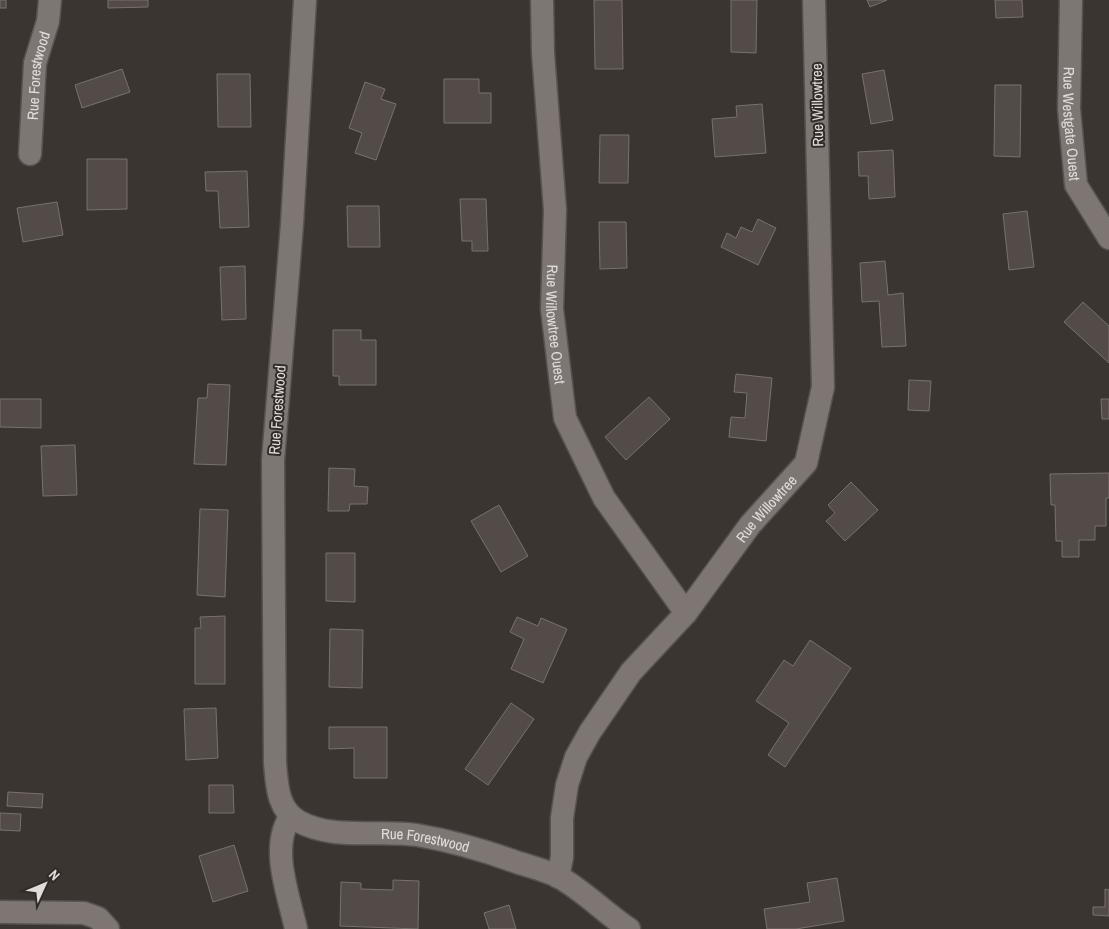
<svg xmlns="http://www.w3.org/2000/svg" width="1109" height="929" viewBox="0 0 1109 929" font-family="'Archivo Narrow',sans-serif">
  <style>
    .building { fill: #524b48; stroke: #78716d }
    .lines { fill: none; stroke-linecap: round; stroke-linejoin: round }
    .minor-casing { stroke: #575250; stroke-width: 25 }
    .minor { stroke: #7d7673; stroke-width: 22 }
    .labels { text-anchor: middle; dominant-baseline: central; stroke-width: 4; stroke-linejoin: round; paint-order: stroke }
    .street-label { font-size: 15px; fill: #e0dcda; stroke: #312b28 }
  </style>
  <rect width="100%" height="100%" fill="#3b3532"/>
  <g class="building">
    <rect x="0" y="0" width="6" height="8"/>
    <path d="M108,0H148V7L108,8Z"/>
    <path d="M594,0H622L623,69H595Z"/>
    <path d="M731,0H757L756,53L731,52Z"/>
    <path d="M867,0H887L870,7Z"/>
    <path d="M995,0H1022L1023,17L996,18Z"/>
    <path d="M122,69L130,92L82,108L75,85Z"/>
    <path d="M884,70L893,120L871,124L862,74Z"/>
    <path d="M217,74H250L251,127H218Z"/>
    <path d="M444,79H479V93H491V123H444Z"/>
    <path d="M365,82L385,89L381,99L396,104L376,160L355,153L362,133L349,128Z"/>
    <path d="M995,85H1021L1020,157L994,156Z"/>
    <path d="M762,104L766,153L715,157L712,119L737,117L736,106Z"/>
    <path d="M600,135H629L628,183H599Z"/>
    <path d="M893,150L895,197L869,199L868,176H859L858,152Z"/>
    <path d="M87,159H127V209L87,210Z"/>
    <path d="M247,171L249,227L220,228L218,191H206L205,172Z"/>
    <path d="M460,199H486L488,251H472V241H462Z"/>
    <path d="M57,202L63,235L23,242L17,208Z"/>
    <path d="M347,206H379L380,247H348Z"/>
    <path d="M1027,211L1034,267L1009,270L1003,214Z"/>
    <path d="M758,219L776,228L758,265L721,247L727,233L736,238L741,227L752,232Z"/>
    <path d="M599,222H626L627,268L600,269Z"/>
    <path d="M885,261L888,295L903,293L906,346L882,347L879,301L862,302L860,263Z"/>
    <path d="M245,266L246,319L222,320L220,267Z"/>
    <path d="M1083,302L1109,326V363L1064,322Z"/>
    <path d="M333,330H361V340H376V385H339V376H333Z"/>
    <path d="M736,374L772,378L766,441L729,437L731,417L745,418L747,393L734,392Z"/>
    <path d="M909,380L931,381L929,411L908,410Z"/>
    <path d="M208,384L230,385L226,465L194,464L198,398H207Z"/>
    <path d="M649,397L670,419L626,460L605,437Z"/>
    <path d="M0,399H41V428L0,427Z"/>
    <path d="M1101,399H1109V419H1102Z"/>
    <path d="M75,445L77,495L43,496L41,446Z"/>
    <path d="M329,468L355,469L354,486L368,487L367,504H350L349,511H328Z"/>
    <path d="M1109,473V498H1106V526H1095V540H1079V557H1062V541H1056L1055,505H1051L1050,474Z"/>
    <path d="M851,482L878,510L845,541L826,521L835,513L828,505Z"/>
    <path d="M499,505L528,556L501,572L471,521Z"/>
    <path d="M200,509L228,510L225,597L197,595Z"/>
    <path d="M326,553H355V602L326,601Z"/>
    <path d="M225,616V684H195V628H201L200,617Z"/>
    <path d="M517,617L538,626L541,618L567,629L543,683L511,669L524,639L510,632Z"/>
    <path d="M330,629L363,630L362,688L329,687Z"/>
    <path d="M810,640L851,668L785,767L768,755L789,723L756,701L784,660L793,666Z"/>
    <path d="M511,703L534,719L488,785L465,769Z"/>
    <path d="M216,708L218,758L186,760L184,709Z"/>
    <path d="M329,727H387V778H354V748L329,749Z"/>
    <path d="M209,785H233L234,813H209Z"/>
    <path d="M8,792L43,794L42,808L7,806Z"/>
    <path d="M0,813L21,814L20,831L0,830Z"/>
    <path d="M234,845L248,891L213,902L199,856Z"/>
    <path d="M837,878L844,921L796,929H767L764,909L810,902L807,883Z"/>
    <path d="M393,880L419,881L418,929L340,926L341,882L361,883V889L393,890Z"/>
    <path d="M1105,889L1109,890V916L1093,915V907H1105Z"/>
    <path d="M509,905L516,929H489L484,913Z"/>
  </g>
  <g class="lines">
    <defs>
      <g id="minor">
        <path id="s1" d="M305,0L292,224L273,460L275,763C277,784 277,809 298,821C334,841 378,829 417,835C452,841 486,851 519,863C532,867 547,871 559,877C584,891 605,913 629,929"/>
        <path id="s2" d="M542,0L543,53L555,210L552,309L565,418L604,498L686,613"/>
        <path id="s3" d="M1071,0L1069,109L1076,185L1109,238"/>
        <path id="s4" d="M30,154L35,63L48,21L50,0"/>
        <path d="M291,816C269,846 289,896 296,929"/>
        <path id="s5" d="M558,877L562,857V818L567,785L576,757L590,732L631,672L686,613L750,525L806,463L823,387L814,0"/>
        <path d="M0,912L84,913L98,918L108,929"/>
      </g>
    </defs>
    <use href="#minor" class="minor-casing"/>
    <use href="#minor" class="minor"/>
  </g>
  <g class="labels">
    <g class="street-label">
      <text stroke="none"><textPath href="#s4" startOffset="79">Rue Forestwood</textPath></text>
      <text transform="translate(817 105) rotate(-91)">Rue Willowtree</text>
      <text stroke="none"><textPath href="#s3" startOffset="124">Rue Westgate Ouest</textPath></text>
      <text stroke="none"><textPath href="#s2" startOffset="325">Rue Willowtree Ouest</textPath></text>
      <text transform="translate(277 410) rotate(-86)">Rue Forestwood</text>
      <text stroke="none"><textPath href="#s5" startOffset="436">Rue Willowtree</textPath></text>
      <text stroke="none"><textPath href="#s1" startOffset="959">Rue Forestwood</textPath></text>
    </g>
  </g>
  <g transform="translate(45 884) rotate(46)" stroke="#312b28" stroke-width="4" paint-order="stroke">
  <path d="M0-4L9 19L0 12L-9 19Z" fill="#e0dcda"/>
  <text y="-8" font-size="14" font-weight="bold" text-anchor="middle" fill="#e0dcda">N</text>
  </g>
</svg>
